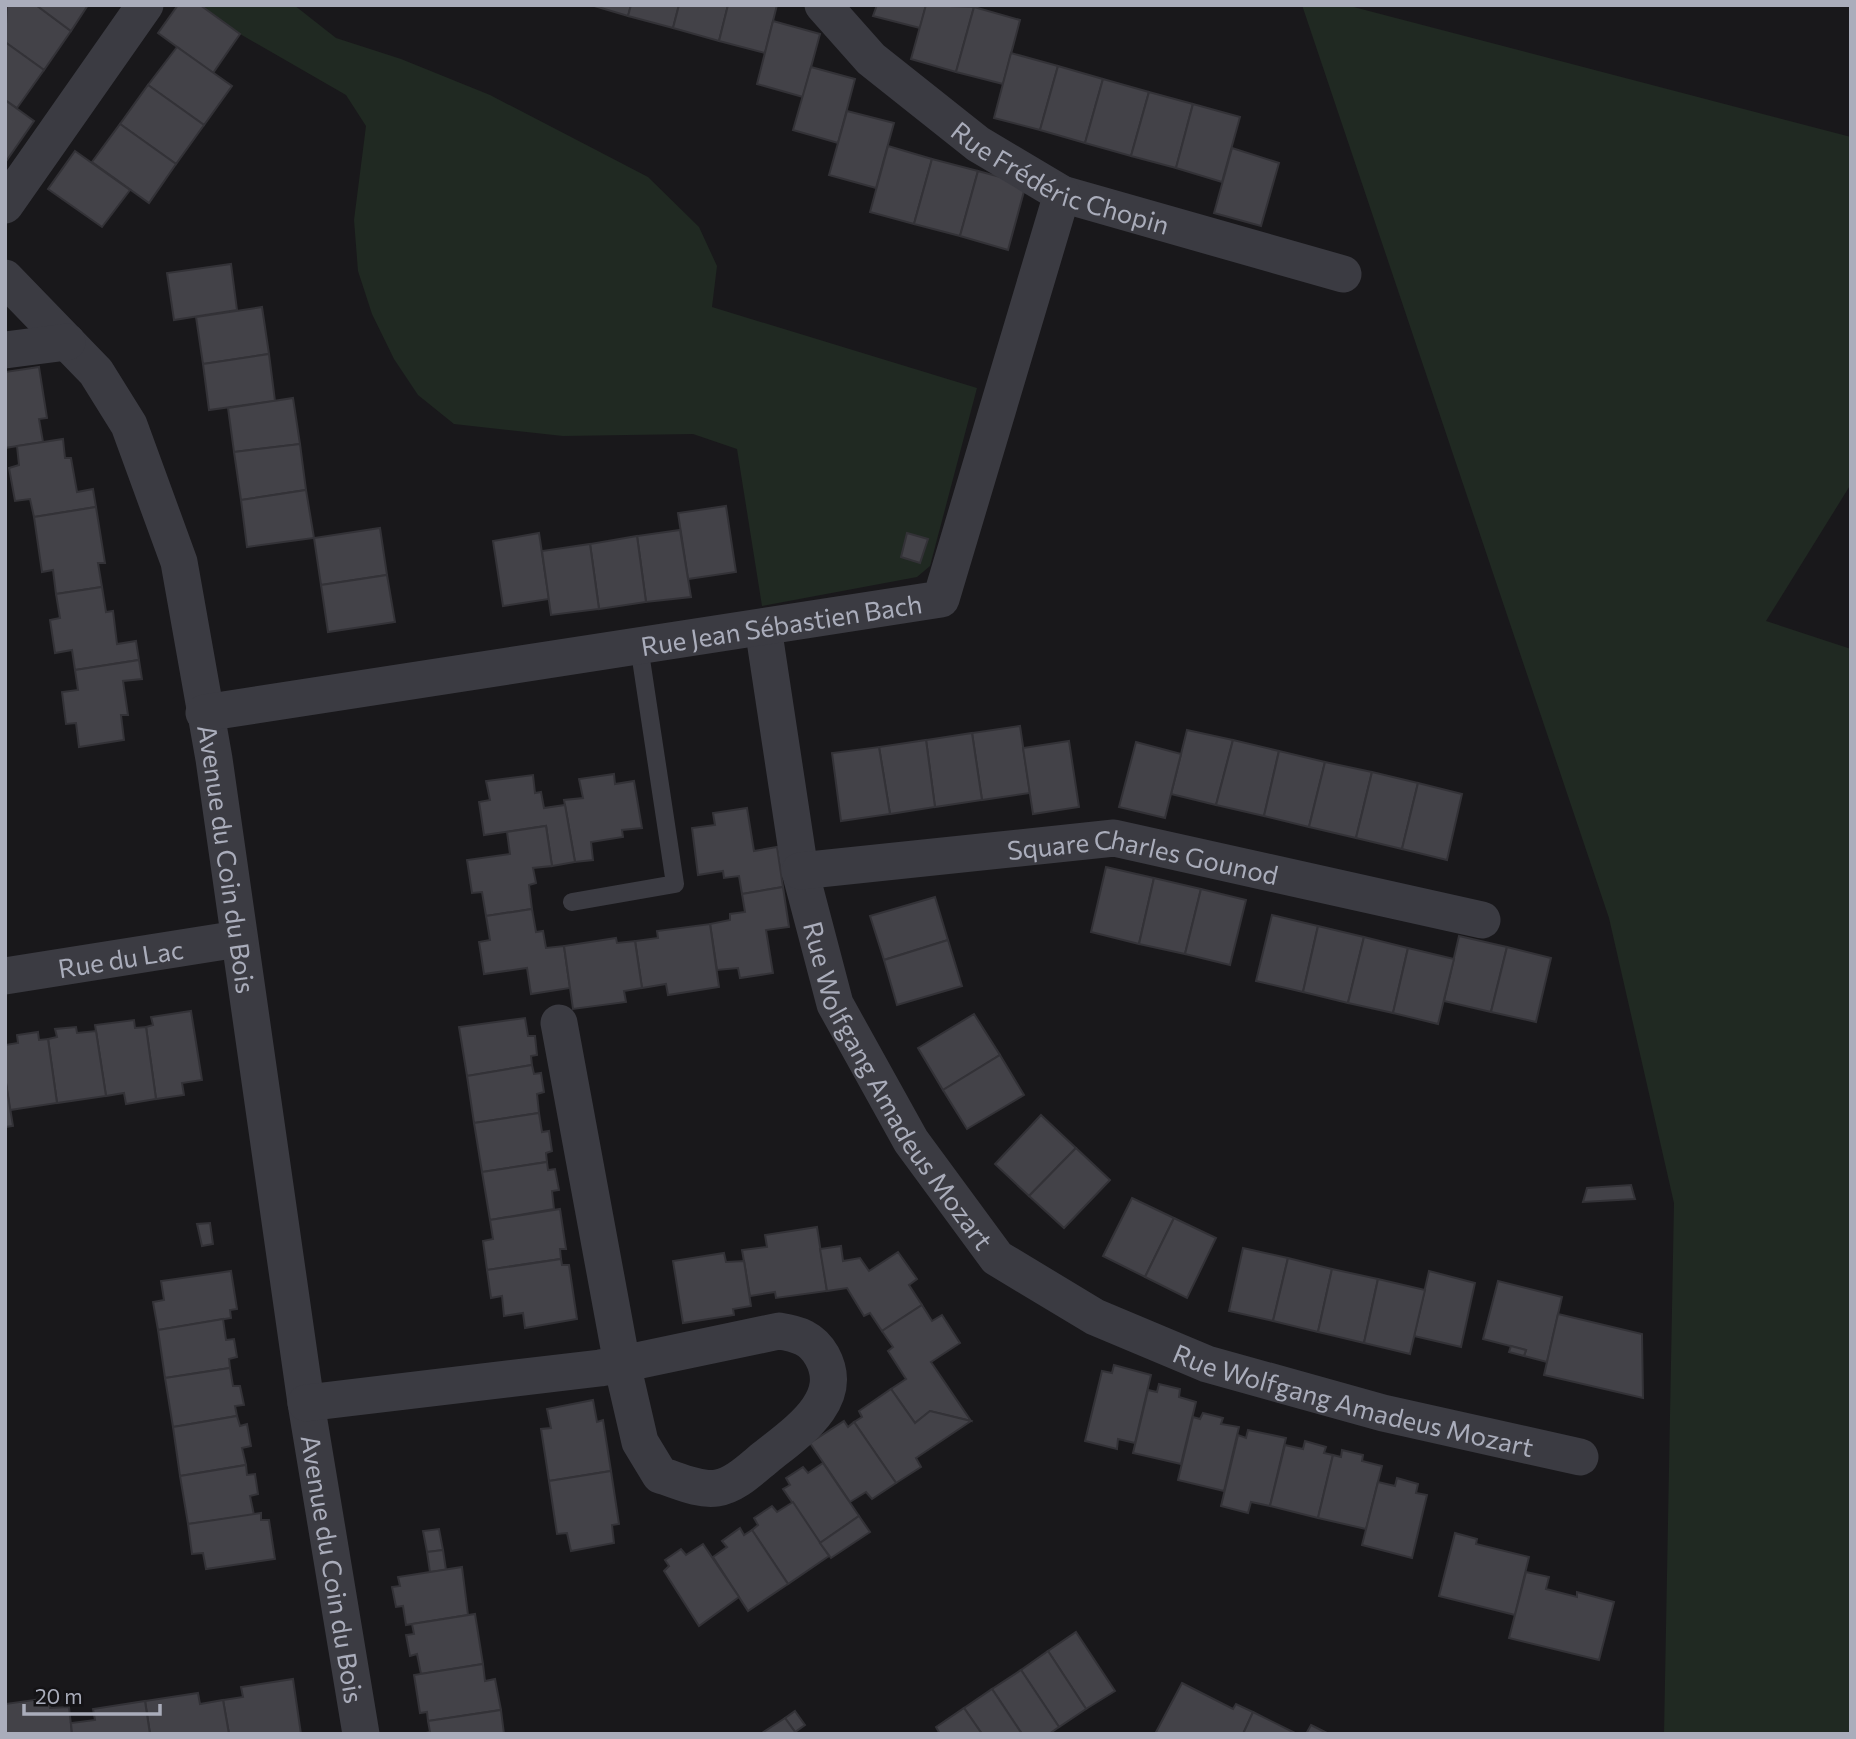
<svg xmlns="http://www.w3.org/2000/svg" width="1856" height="1739" viewBox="0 0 1856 1739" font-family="Commissioner,sans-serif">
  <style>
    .green { fill: #202922 }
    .building { fill: #434248; stroke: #333237; stroke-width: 2 }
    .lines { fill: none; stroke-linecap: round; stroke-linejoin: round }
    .service { stroke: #3b3b42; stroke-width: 18 }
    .minor { stroke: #3b3b42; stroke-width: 37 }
    .labels { text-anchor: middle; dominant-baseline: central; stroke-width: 5; stroke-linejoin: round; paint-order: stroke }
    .street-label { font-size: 26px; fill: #aaadbb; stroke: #141316 }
  </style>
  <rect width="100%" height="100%" fill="#19181b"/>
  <g class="green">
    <path d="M200,5H294L336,38L401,59L490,95L648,177L699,227L717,266L712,307L977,388L930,566L917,577L762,606L737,449L693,434L563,436L454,424L418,395L394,359L372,314L358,271L354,220L366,126L346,95L240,34Z"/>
    <path d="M1302,5H1346L1851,137V484L1766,621L1851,649V1734H1664L1674,1203L1609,918Z"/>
  </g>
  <g class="building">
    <path d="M7,5H36L71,31L44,70L5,42Z"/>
    <path d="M36,5H88L71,31Z"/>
    <path d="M178,5H200L240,34L213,73L158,33Z"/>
    <path d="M591,5H631L628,16Z"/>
    <path d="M631,5H679L673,28L628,16Z"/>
    <path d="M679,5H728L719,41L673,28Z"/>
    <path d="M728,5H777L765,53L719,41Z"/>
    <path d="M877,5H926L920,28L873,16Z"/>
    <path d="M926,5L974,7L956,72L911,59Z"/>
    <path d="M974,7L1020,20L1003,84L956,72Z"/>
    <path d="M773,21L820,34L803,97L757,84Z"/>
    <path d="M5,42L44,70L17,108L5,100Z"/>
    <path d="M177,47L232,86L204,125L148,85Z"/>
    <path d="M1011,53L1058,66L1040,130L994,118Z"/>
    <path d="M1058,66L1103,79L1085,143L1040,130Z"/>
    <path d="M811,67L855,79L838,143L793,130Z"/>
    <path d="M1103,79L1149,92L1131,156L1085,143Z"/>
    <path d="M148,85L204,125L176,164L120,124Z"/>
    <path d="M1149,92L1193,104L1176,168L1131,156Z"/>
    <path d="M5,100L34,121L7,160L5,158Z"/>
    <path d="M1193,104L1240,117L1222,182L1176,168Z"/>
    <path d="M847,111L894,123L876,188L829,175Z"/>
    <path d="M120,124L176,164L149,203L92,162Z"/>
    <path d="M888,146L932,159L914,224L870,212Z"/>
    <path d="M1232,148L1279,163L1261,226L1214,213Z"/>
    <path d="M75,151L130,190L102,227L48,189Z"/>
    <path d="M932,159L978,171L960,236L914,224Z"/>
    <path d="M978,171L1026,184L1008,250L960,236Z"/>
    <path d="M231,264L237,310L174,320L167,273Z"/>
    <path d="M262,307L269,354L203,364L196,317Z"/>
    <path d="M269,354L275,401L209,410L203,364Z"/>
    <path d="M39,367L47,418L39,419L43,442L5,448V372Z"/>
    <path d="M293,398L300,444L234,452L228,408Z"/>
    <path d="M63,439L65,458H71L77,492L93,489L96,507L34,517L30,499L15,501L9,468L19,465L17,446Z"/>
    <path d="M300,444L306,490L241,500L234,452Z"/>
    <path d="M306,490L314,538L247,547L241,500Z"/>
    <path d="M726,506L736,572L688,579L678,513Z"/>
    <path d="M96,507L105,563H98L102,587L56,594L53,570L42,572L34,517Z"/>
    <path d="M380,528L387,575L321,585L314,538Z"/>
    <path d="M680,530L691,597L646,602L637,536Z"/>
    <path d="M539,533L549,599L503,606L493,541Z"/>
    <path d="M907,533L928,539L920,563L901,557Z"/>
    <path d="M637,536L646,602L599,609L590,544Z"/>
    <path d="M590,544L599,609L551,615L542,551Z"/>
    <path d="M387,575L395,622L328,632L321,585Z"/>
    <path d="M102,587L106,612L113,611L117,644L136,641L139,660L75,670L72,650L55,653L50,620L60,618L56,594Z"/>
    <path d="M139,660L142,679L123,681L128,715H121L124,740L79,747L76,723L66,724L62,692L78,690L75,670Z"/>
    <path d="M1020,726L1030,793L982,800L972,733Z"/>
    <path d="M1187,730L1233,740L1216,805L1171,794Z"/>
    <path d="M972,733L982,800L935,807L926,740Z"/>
    <path d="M926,740L935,807L890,814L879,747Z"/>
    <path d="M1233,740L1279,751L1264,816L1216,805Z"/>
    <path d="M1069,741L1079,807L1033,814L1023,748Z"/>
    <path d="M1136,742L1181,754L1165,818L1119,807Z"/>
    <path d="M879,747L890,814L841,821L832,753Z"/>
    <path d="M1279,751L1325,762L1309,827L1264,816Z"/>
    <path d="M1325,762L1372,772L1356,838L1309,827Z"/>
    <path d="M1372,772L1418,783L1402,849L1356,838Z"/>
    <path d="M614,774L615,784L634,781L642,828L622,830L623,837L591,842L593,860L575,862L564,800L583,798L579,779Z"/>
    <path d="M533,775L535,793L541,792L544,808L565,805L575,862L552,866L546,826L484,835L479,802L490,800L486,781Z"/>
    <path d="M1418,783L1462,794L1447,860L1402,849Z"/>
    <path d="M747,808L754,851L777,847L783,887L742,894L739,876L724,878L723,871L698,875L692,828L715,825L713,813Z"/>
    <path d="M546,826L552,866L533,868L536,883L529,885L532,909L486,916L482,892L472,893L467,860L510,854L507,832Z"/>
    <path d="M1106,867L1154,878L1139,944L1091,932Z"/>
    <path d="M1154,878L1201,889L1185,954L1139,944Z"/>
    <path d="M783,887L789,927L766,930L773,973L740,978L738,968L717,970L710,924L730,920V914L745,912L742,894Z"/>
    <path d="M1201,889L1246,900L1230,965L1185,954Z"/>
    <path d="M935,897L948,940L884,960L870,916Z"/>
    <path d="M532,909L536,932L543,931L546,948L564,946L570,988L531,994L527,968L484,974L479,942L490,940L486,916Z"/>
    <path d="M1272,915L1318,926L1303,992L1256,981Z"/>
    <path d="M710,924L719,987L668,995L666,984L642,988L635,941L658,938L657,931Z"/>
    <path d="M1318,926L1364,937L1348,1003L1303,992Z"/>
    <path d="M1459,936L1507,947L1491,1012L1444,1001Z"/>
    <path d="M1364,937L1408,948L1393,1013L1348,1003Z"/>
    <path d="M616,938L617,943L635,941L642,988L624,991L626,1002L573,1009L564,946Z"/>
    <path d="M948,940L962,986L897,1005L884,960Z"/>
    <path d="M1507,947L1551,958L1536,1022L1491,1012Z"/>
    <path d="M1408,948L1454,959L1438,1024L1393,1013Z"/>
    <path d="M191,1011L202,1080L182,1083L184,1095L156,1099L146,1027L153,1025L151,1017Z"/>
    <path d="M974,1014L1000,1055L943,1090L918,1048Z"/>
    <path d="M525,1018L528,1036H535L537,1055L531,1056L532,1065L467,1076L459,1027Z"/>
    <path d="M134,1020L135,1028L146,1027L156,1099L126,1104L124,1093L106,1096L95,1025Z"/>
    <path d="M76,1027L77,1033L96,1031L106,1096L57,1103L48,1039L57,1037L55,1029Z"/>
    <path d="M38,1032L39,1040L48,1039L57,1103L10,1110L5,1077V1045L18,1043L17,1035Z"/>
    <path d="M1000,1055L1024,1095L967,1129L943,1090Z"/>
    <path d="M532,1065L534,1074L541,1073L544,1092L537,1094L539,1113L474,1123L467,1076Z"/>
    <path d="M5,1077L13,1126L5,1127Z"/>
    <path d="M539,1113L542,1132L549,1131L552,1151L546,1153L547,1162L482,1172L474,1123Z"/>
    <path d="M1041,1115L1076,1148L1029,1196L995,1164Z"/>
    <path d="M1076,1148L1110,1180L1064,1228L1029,1196Z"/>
    <path d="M547,1162L548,1170L555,1169L559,1190L552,1191L554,1209L490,1220L482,1172Z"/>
    <path d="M1631,1185L1635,1199L1583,1202L1587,1188Z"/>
    <path d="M1132,1198L1174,1218L1145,1277L1103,1256Z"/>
    <path d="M560,1209L566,1249H560L561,1259L487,1270L483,1241L493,1239L490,1220Z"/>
    <path d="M1174,1218L1216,1238L1187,1298L1145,1277Z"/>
    <path d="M210,1223L213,1244L202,1246L197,1224Z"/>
    <path d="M817,1227L827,1291L776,1298L775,1292L750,1296L742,1250L767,1247L765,1235Z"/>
    <path d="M841,1246L843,1261L860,1258L869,1271L898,1252L917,1279L909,1285L922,1305L882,1331L870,1313L864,1316L847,1288L827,1291L820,1249Z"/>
    <path d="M1243,1248L1288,1258L1273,1321L1229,1311Z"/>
    <path d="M724,1253L726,1262L744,1261L751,1306L733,1309L734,1315L683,1323L673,1261Z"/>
    <path d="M1288,1258L1332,1269L1318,1332L1273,1321Z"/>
    <path d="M561,1259L562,1265H569L577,1319L525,1328L523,1313L504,1316L502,1296L491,1298L487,1270Z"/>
    <path d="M1332,1269L1378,1279L1364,1343L1318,1332Z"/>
    <path d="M231,1271L237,1309L230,1310L231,1318L158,1330L153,1302L164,1300L161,1281Z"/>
    <path d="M1429,1271L1475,1283L1461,1347L1414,1336Z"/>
    <path d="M1378,1279L1425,1290L1410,1354L1364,1343Z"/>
    <path d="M1498,1281L1562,1297L1547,1362L1524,1356L1526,1350L1483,1339Z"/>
    <path d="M922,1305L932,1321L942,1315L960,1343L931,1362L971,1421L930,1411L915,1423L891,1389L906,1379L888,1351L893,1347L882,1331Z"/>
    <path d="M1558,1314L1642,1334L1643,1398L1544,1375Z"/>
    <path d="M223,1319L226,1340L234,1339L237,1357L229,1359L230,1368L165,1378L158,1330Z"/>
    <path d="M1511,1346L1526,1350L1524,1356L1509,1352Z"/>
    <path d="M1114,1365L1151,1375L1135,1443L1118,1439L1117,1449L1085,1441L1102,1371L1112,1373Z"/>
    <path d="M230,1368L233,1386H240L244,1405L235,1406L237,1416L173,1427L165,1378Z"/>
    <path d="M1159,1384L1180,1389L1179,1397L1196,1402L1181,1464L1133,1453L1148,1390L1157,1392Z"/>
    <path d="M891,1389L915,1423L930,1411L971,1421L916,1458L921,1467L896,1483L854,1422L862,1417L859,1411Z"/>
    <path d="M593,1400L597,1422L603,1420L611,1471L549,1481L541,1429L551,1428L547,1409Z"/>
    <path d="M1203,1413L1223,1418L1221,1424L1239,1427L1224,1491L1178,1480L1193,1417L1200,1419Z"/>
    <path d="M237,1416L240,1426L247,1424L251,1446L242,1448L246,1465L180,1476L173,1427Z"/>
    <path d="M844,1421L848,1427L854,1422L896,1483L872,1499L866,1492L850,1502L810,1443Z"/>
    <path d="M1248,1430L1286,1438L1270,1506L1251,1502L1248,1513L1221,1506L1238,1435L1246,1438Z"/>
    <path d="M1305,1441L1326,1447L1324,1453L1333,1455L1318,1518L1270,1506L1285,1445L1303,1449Z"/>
    <path d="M1342,1450L1363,1455L1362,1461L1382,1466L1366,1529L1318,1518L1333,1455L1341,1457Z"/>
    <path d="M823,1463L859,1516L820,1543L783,1489L790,1485L786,1478L803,1467L808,1473Z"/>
    <path d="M246,1465L247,1475L255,1474L258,1494L250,1496L254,1515L188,1524L180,1476Z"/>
    <path d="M611,1471L619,1524L612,1525L614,1543L571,1551L567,1533L557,1534L549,1481Z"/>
    <path d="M1397,1478L1418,1484L1416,1493L1427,1495L1412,1558L1362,1545L1378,1482L1395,1486Z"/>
    <path d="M793,1502L829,1556L788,1584L752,1530L758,1525L754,1518L772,1506L777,1512Z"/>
    <path d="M261,1513V1520H269L275,1559L206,1569L203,1553L192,1554L188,1524Z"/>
    <path d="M859,1516L870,1532L831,1558L820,1543Z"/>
    <path d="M740,1528L744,1535L752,1530L788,1584L748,1611L713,1557L727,1547L722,1541Z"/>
    <path d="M439,1529L443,1550L427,1552L423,1531Z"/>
    <path d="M1455,1533L1477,1539L1476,1544L1529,1557L1515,1615L1439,1596Z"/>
    <path d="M703,1544L739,1597L699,1626L664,1571L669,1566L665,1560L681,1549L686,1555Z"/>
    <path d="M443,1550L446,1570L430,1572L427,1552Z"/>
    <path d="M462,1567L468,1615L406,1625L403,1606L396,1607L392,1587L400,1586L398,1577Z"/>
    <path d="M1526,1572L1549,1577L1546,1589L1577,1597V1592L1614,1602L1599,1660L1509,1638Z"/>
    <path d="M475,1614L483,1664L421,1674L417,1654L410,1656L406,1635L414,1634L412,1624Z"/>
    <path d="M1076,1632L1115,1691L1086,1709L1048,1651Z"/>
    <path d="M1048,1651L1086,1709L1059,1727L1021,1670Z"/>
    <path d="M483,1664L485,1681L495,1679L501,1710L428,1721L427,1712L420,1713L414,1675Z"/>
    <path d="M1021,1670L1059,1727L1049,1734H1022L992,1689Z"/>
    <path d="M293,1679L301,1734H229L223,1700L243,1697L241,1687Z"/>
    <path d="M1182,1683L1233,1709L1236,1704L1253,1712L1243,1734H1155Z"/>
    <path d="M992,1689L1022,1734H982L964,1708Z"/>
    <path d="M198,1693L200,1704L223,1700L229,1734H150L145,1701Z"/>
    <path d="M48,1698L50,1708L69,1707L72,1734H5V1704Z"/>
    <path d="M145,1701L150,1734H72L71,1723L95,1720L93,1709Z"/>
    <path d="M964,1708L982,1734H940L936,1727Z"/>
    <path d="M501,1710L504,1734H422L430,1732L428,1721Z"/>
    <path d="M795,1711L805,1725L795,1732L785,1718Z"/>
    <path d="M1253,1712L1297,1734H1243Z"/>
    <path d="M785,1718L795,1732L793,1734L762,1733Z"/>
    <path d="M1311,1725L1329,1734H1306Z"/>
  </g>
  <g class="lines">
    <path class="service" d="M572,902L675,884L639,646"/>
    <g class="minor">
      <path id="s1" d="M823,5L871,59L978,144L1062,194L1343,274"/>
      <path d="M5,205L145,5"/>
      <path id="s2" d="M5,278L96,372L129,425L179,562L214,759L306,1403L361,1734"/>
      <path d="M5,350L67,342"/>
      <path id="s3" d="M763,627L800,871L835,1004L911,1141L997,1258L1095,1317L1207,1364L1383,1413L1580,1457"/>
      <path id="s4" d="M204,713L941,599L1062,194"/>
      <path id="s5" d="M800,871L1114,838L1482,920"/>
      <path id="s6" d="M5,976L238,939"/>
      <path d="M306,1403L600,1368L622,1364L779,1331C798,1334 812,1338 822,1356C846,1400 797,1432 766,1457C752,1468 736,1485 717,1488C699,1491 677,1480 660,1475L640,1442L622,1364L559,1023"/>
    </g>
  </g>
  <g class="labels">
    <g class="street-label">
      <text stroke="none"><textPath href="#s1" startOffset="299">Rue Frédéric Chopin</textPath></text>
      <text stroke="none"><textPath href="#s4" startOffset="584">Rue Jean Sébastien Bach</textPath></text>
      <text stroke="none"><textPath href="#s2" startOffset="640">Avenue du Coin du Bois</textPath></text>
      <text stroke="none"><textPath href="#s5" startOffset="346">Square Charles Gounod</textPath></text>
      <text stroke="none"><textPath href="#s6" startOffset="117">Rue du Lac</textPath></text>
      <text stroke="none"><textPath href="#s3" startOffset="485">Rue Wolfgang Amadeus Mozart</textPath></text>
      <text stroke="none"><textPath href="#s3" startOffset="1073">Rue Wolfgang Amadeus Mozart</textPath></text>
      <text stroke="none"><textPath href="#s2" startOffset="1358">Avenue du Coin du Bois</textPath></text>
    </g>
  </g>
  <rect width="1856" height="1739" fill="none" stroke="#aaadbb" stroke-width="14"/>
  <path d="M24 1704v10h136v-10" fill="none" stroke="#aaadbb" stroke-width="3.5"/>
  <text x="35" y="1704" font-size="21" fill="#aaadbb" stroke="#141316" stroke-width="5" paint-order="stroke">20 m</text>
</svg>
